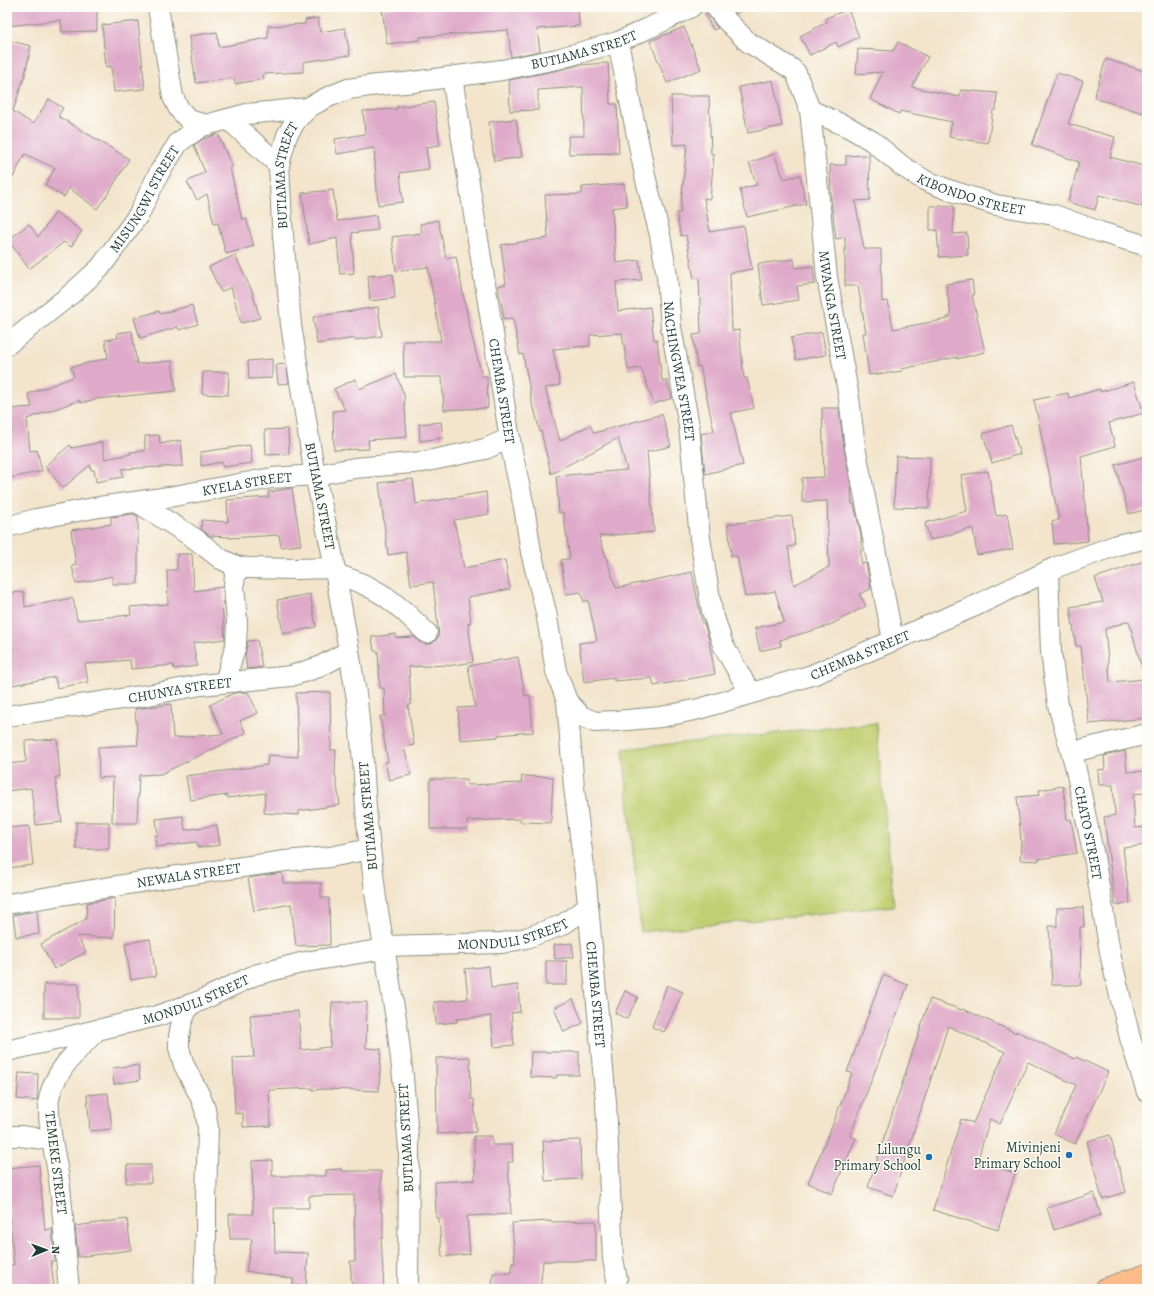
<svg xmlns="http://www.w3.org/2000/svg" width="1154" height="1296" viewBox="0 0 1154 1296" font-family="Alegreya,serif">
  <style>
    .green { fill: #c0cf71; stroke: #708652 }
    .building { fill: #dfaac9 }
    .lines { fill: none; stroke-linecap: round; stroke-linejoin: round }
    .street-casing { stroke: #899080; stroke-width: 22 }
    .primary-casing { stroke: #899080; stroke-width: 24 }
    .street { stroke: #fff; stroke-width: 20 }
    .primary { stroke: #fabc8b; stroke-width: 22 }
    .poi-dot { fill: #1f6fb2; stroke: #fdfcf7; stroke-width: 1.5 }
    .labels { text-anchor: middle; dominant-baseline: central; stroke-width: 3; stroke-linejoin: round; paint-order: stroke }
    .street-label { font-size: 14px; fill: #1f3d34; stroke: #fdfcf7 }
    .poi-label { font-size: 14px; fill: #1f3d34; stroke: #fdfcf7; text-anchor: end }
  </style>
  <rect width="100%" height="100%" fill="#fdfcf7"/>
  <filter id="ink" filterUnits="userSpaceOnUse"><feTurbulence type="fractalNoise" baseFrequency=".025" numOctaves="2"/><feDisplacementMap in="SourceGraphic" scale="8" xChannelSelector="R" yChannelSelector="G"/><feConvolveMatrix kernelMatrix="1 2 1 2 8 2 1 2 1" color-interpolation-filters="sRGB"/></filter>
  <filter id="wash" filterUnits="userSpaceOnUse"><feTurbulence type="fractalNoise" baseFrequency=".012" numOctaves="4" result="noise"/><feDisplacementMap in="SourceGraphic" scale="16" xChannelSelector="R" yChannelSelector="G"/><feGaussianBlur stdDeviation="0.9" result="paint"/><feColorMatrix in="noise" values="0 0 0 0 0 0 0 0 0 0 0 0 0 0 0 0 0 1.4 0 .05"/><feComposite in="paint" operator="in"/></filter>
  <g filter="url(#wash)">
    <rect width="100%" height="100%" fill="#f3e4cb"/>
    <path class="green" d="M876,723L894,906L641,932L623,749Z"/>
    <g id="blocks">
      <g class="building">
        <path d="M7,7H97V31L62,32L61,20L7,26Z"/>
        <path d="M399,7H416V9L440,7H578L579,26L537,29L540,51L511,57L508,30L420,37V40L387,44L382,9Z"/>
        <path d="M730,7H746L736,14Z"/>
        <path d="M848,9L859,37L838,47L836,42L810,55L800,36L827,22L826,18Z"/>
        <path d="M706,13L716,26L718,28L713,30L705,14Z"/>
        <path d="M318,18L320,32L345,28L350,55L303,62V72L263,74L264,79L235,84L234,78L196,83L189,36L217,32L219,47L268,38V26L305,24V20Z"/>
        <path d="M138,21L145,89L114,92L111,66L106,67L102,25Z"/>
        <path d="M684,27L701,69L667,83L650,41Z"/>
        <path d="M7,40L31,46L25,74L13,111L33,124L49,99L63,108L58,116L129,159L110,191L97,209L69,188L64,197L45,185L55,168L25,154L7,189Z"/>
        <path d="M898,42L928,57L912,87L960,97L961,90L997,93L996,110H993L988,143L949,137L952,122L900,111L899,114L870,99L883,72L856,74L858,49L893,51Z"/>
        <path d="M1106,59L1147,72V114L1094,98Z"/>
        <path d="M608,63L610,104H617L619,153L569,154L568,136H584L583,87L538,90V110L510,111L509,80L559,70L579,65Z"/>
        <path d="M1057,73L1083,81L1068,124L1115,137L1110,157L1147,167V208L1099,195L1095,210L1068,202L1079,162L1032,145Z"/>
        <path d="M773,80L782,126L748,133L739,87Z"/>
        <path d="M671,96H709L711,154H714L710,199L704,198L710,232L744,226L752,269L730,273L732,331L739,330L744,378H747L754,408L731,413L743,465L705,474L701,434L714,431L700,366L697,367L693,335L701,334L699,278L694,279L686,235L681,236L676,213H680L687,144L673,145Z"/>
        <path d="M434,102L440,145L426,147L429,169L400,173L403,202L378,205L374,148L337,154L335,139L365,134L363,111L397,109L396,107Z"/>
        <path d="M516,119L522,157L494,161L489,122Z"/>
        <path d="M218,134L232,167L230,168L242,219L246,218L254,246L226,254L218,223L214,224L207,194L197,200L187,182L205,172L194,145L203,139Z"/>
        <path d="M774,154L784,179L800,175L806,204L747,217L740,189L757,185L749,163Z"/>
        <path d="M869,155L870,200L855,201L864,249H881L882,302L888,301L893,329L948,319L947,317H951L946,284L972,280L974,295H972L985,352L957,359V357L902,369L903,371L869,375L863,333H866L858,286H845V237L836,239L831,199L830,165H846V156Z"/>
        <path d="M624,184L627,206L612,208L616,263L639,260L642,280L616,282L618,311L650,307L654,340L657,339L662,381L667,380L672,398L654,404L641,368L628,370L622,333L590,335V346L553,349L560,385L545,388L560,441L590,425L594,433L662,414L671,446L647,452L654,532L599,536L616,588L692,572L702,623H704L708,636L715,674L654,686L652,678L614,681V678L584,682L579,643L597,641L588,600L584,602L581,592L566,594L561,560L570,558L563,512L559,513L556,476L627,470L618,438L551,474L541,431L540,432L534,408H533L523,354L520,355L513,318L504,319L498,286L506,284L501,245L548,238L545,195L582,194V187Z"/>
        <path d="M333,190L337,221L376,215L378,230L352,233L354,273L340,274L337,238L309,244L302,193Z"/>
        <path d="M930,206H954L953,234L967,233L968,255L939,257L937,230H930Z"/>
        <path d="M56,212L82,231L71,247L64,242L29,269L8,240L29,224L38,237Z"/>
        <path d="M438,220L446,258L456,256L469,325L482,376H487L488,408L444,410L442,377H404L403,341H441L428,267L396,271L392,237L422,233L420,224Z"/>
        <path d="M235,255L252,291L260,318L241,323L231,287L221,292L209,267Z"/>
        <path d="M794,259L795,268L813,266L815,284L797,286L799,300L763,305L758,264Z"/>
        <path d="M393,274L395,298L370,301L368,276Z"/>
        <path d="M192,305L198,324L179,330L178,327L140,338L134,318L159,311L160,314Z"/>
        <path d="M378,307L382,336L355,340V338L317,344L313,317Z"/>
        <path d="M132,331L137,364L172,361L176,391L96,399L80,403V400L27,419L30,451L37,450L42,471L7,479V409L32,407L28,394L74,377L71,367L108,358L105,340L118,338L117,333Z"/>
        <path d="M822,332L826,355L796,360L791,338Z"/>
        <path d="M272,359V378L249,379L248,361Z"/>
        <path d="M286,364L289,383L278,384L276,365Z"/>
        <path d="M203,372H229L228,395L202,394Z"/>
        <path d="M396,374L404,395L407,437L368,440L369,449L334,450L333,411L345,410L334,389L355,379L359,389Z"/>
        <path d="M1134,382L1144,413L1109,423L1115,446L1081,456L1088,541L1054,544L1052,522L1059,520L1034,400L1068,393L1069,398L1100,389V392Z"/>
        <path d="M822,408H839L844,448L851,486L852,504H854L861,536V564L866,563L871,589L859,594L866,606L828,626L780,640L781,646L760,651L755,628L784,622L775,591L745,597L737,556H731L728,524L792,516L795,546L788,547L794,585L829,567L827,501L802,502V478L824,477Z"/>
        <path d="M441,422L443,438L420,441L419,424Z"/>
        <path d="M1011,425L1020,454L992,463L983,434Z"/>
        <path d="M288,429L289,454L266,455L265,430Z"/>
        <path d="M159,435L160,444L181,440L183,466L122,469L123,477L96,482L94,470H91L90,465L63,488L45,466L70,445L72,448L102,442L105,459L131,454L130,452L145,451V436Z"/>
        <path d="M250,445L252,463L223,467L222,462L201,466V452Z"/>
        <path d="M896,456L930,457L929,508L894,507Z"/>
        <path d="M1147,456V509L1129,514L1115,465Z"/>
        <path d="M988,471L996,516L1007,514L1013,549L977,555L973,528L930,540L925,523L967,511L961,475Z"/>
        <path d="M413,479L416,504L486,492L489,514L454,520L464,568L505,560L510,589L468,597L471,623H468L473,662L448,666V665L409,667L411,705H408L414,745L404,747L411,775L389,780L385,762H388L380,716H385L384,688H380L378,651H374L372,637L396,634V638L414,637L420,642L425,644H431L435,641L439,636L433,582L411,585L406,552L388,555L379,483Z"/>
        <path d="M292,488L301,545L281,547L279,535L229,538V537L210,536L201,529L202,520L228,522L227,500L269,497L268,492Z"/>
        <path d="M132,514L138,516V584H112V576L76,584L72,566L76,565L71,530L111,524V517Z"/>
        <path d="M177,554H192L194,591L223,587L224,604H222L225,639L193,643L197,666L174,669L173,665L131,669L130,660L85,664L88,682L57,688L55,677L7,686V593L24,592L25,607L73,598L77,620L131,615L130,607L168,604L167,570H177Z"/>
        <path d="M1147,560V671L1143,672L1129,621L1105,629L1110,682L1147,679V718L1089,724L1081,646H1076L1070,607L1103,602L1095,578Z"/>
        <path d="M310,594L316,627L283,634L277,600Z"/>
        <path d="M257,640L262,667L247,669L245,656L248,641Z"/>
        <path d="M518,657L525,696L530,695L533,732L498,735V737L460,740L458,708L475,707L468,666Z"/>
        <path d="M248,692L258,713L240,721L246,733L161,774L139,775L137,823H112L113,777L99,778L98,747L138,745L135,709L171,704L173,738L223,734L210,705L234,693Z"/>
        <path d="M330,692L331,750H336L335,773L340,805L299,811V815L264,813L265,793L228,798L227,795L190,800L186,776L267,765L268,755L298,757L296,693Z"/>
        <path d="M57,739L60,777H55L62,822L36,825L31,788L7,791V764L26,762L25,741Z"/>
        <path d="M1125,751L1127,772L1147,771V793L1133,794L1135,828L1147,827V845L1123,848L1130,903L1115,905L1104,817L1115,815L1113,785H1099L1098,770L1105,769L1104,756Z"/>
        <path d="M522,776L553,777L551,823L520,822V819L467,821L468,829H430V779H467V785L521,783Z"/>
        <path d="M1063,786L1067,820L1071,819L1077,853L1039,859V861L1020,860L1021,841L1017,797L1040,795L1039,790Z"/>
        <path d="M183,816L185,830L217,825L220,845L198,848L197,842L156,847L155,835H158L156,819Z"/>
        <rect x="76" y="822" width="33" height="27"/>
        <path d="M29,826L33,865L7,868V828Z"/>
        <path d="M282,873L283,883H321V898H329L330,945L296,946L291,904L254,911L248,878Z"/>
        <path d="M115,898L114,938L77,936L86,952L54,969L41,944L86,919L87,903Z"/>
        <path d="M1083,907L1084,927H1080L1081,985H1052L1049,926H1057V908Z"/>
        <path d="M37,911L39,934L16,937L13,915Z"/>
        <path d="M150,939L156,976L131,980L125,943Z"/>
        <path d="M572,943L574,957L555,959L554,945Z"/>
        <rect x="546" y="961" width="21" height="24"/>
        <path d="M489,966L491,988L518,985L520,1012L511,1013L514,1045L494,1047L491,1016L456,1019L457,1022L436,1024L434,1002L468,999L465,969Z"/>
        <path d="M883,975L908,985L850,1136L856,1138L832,1194L808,1183L833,1124L852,1073L847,1072Z"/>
        <rect x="44" y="984" width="35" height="34"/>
        <path d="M667,985L683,992L664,1032L652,1027Z"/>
        <path d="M625,991L638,997L627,1019L615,1013Z"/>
        <path d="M573,999L583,1023L564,1032L554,1008Z"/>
        <path d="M930,999L962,1010L963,1009L1016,1033V1031L1075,1059L1076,1057L1108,1072L1075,1144L1054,1134L1076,1085L1028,1062L1000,1124L990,1119L977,1162L1015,1173L998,1230L933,1210L961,1119L973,1123L1005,1052L948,1026L893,1196L868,1187Z"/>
        <path d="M332,1002H367L366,1048L381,1049L379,1091L326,1089L313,1090L312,1088L269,1090L271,1126L243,1127V1113L235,1114L233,1058L254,1057L250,1015L298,1011L301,1050L330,1047Z"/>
        <path d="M531,1052H579V1075H557L556,1078L530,1077Z"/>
        <path d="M470,1057L471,1099H474L476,1132L437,1134L436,1058Z"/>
        <path d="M138,1065L140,1080L114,1084L112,1068Z"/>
        <path d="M19,1073L38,1074L37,1101L17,1099Z"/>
        <path d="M108,1093L112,1129L90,1131L87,1095Z"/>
        <path d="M1110,1135L1126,1192L1102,1199L1087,1141Z"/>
        <path d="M474,1136H492V1145H512L513,1162H508L511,1214L467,1216L470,1254L442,1257L439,1218H436L435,1182L475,1180Z"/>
        <path d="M580,1140L581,1179L545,1181L543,1141Z"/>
        <path d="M272,1160V1176H326V1170L342,1169V1171H381V1213H383V1238H381L384,1289H352L350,1261H355L354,1195L309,1196V1208H274L275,1252L308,1253L306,1286L293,1285V1279L246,1271L252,1239H230L229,1214H253L252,1161Z"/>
        <path d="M39,1165L45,1230L52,1229L55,1261H51L54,1289H7V1265H14L7,1189V1168Z"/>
        <path d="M127,1165H151V1183H126Z"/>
        <path d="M1094,1193L1101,1215L1054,1230L1047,1208Z"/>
        <path d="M127,1219L131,1250L78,1257L75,1226Z"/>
        <path d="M550,1221V1222L596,1221V1261H543L540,1289H492L493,1273H511L512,1263H515L512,1223Z"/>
      </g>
    </g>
  </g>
  <g filter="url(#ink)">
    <use href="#blocks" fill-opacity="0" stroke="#899080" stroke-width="1"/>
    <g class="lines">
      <defs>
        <g id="street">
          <path d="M158,7L173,97L179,109L189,120L206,125"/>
          <path id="s1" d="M716,7L725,19L748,42L792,69L796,73L810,110L827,277L849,398L855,447L893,640"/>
          <path id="s2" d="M618,42L646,180L660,235L667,276L671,327L689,426L700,538L712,611L723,645L744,682L752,693"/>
          <path id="s3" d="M452,77L512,452L524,507L531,552L546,612L556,671L567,701L581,716L595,722L616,721L661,717L699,709L812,675L975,606L1054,568L1117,545L1147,538"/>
          <path id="s4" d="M810,110L850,128L872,141L902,166L924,180L949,190L996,205L1054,215L1100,232L1147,246"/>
          <path d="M228,119L279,165"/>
          <path id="s5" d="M7,345L70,295L100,268L139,214L159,173L179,142L202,126L247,114L308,108"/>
          <path d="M137,502L194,538L221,559L236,566L248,568L295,569L334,568"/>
          <path id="s6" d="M7,527L36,519L99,507L169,497L272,478L315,475L355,468L423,462L485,449L510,438"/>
          <path id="s7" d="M1048,571L1051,652L1058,705L1075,765L1094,857L1111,958L1130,1038L1147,1092"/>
          <path d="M335,574C356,580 377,589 394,603C406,612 416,623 427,633"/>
          <path d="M225,682L236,645L237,622L234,585L236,566"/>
          <path id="s8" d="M567,701L574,787L586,883L606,1102L613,1259L617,1279L616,1289"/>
          <path id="s9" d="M7,716L148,695L201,685L291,676L319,667L349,651"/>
          <path d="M1072,752L1147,734"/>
          <path id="s10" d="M7,904L171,877L285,861L330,857L370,849"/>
          <path id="s11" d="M383,946L502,943L526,938L562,925L588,907"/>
          <path d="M189,1005L182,1021L179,1036V1048L184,1065L200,1096L205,1109L208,1128L206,1199V1234L204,1289"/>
          <path id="s12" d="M7,1051L157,1016L200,1001L255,975L305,962L384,949"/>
          <path d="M7,1136H20L52,1140"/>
          <path d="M69,1289C65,1253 64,1216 59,1180C56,1157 49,1134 49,1111C49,1107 48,1103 49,1099C54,1071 78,1050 97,1030"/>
          <path id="s13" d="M408,1289L409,1149L403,1077L397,1025L376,899L367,823L363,761L357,700L349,651L332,553L314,470L291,325L282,223L279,165L287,135L297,119L311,106L328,97L348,89L377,85L405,83L502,70L557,59L618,42L651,27L691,7"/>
        </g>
        <path id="primary" d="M1106,1289L1147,1275"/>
      </defs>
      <use href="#street" class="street-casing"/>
      <use href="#primary" class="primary-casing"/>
      <use href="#street" class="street"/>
      <use href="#primary" class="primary"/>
    </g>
  </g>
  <g class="poi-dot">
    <circle cx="1069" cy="1155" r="4"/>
    <circle cx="929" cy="1157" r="4"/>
  </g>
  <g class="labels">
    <g class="street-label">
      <text stroke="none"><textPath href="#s13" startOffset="1483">BUTIAMA STREET</textPath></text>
      <text stroke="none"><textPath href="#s13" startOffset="1124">BUTIAMA STREET</textPath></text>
      <text stroke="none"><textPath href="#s4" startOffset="184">KIBONDO STREET</textPath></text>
      <text stroke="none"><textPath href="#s5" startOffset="203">MISUNGWI STREET</textPath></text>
      <text stroke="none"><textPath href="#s1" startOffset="341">MWANGA STREET</textPath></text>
      <text stroke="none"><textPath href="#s2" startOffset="335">NACHINGWEA STREET</textPath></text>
      <text stroke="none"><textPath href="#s3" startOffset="318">CHEMBA STREET</textPath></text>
      <text stroke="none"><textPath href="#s6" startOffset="244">KYELA STREET</textPath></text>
      <text transform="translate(320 496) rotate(79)">BUTIAMA STREET</text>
      <text stroke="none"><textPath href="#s3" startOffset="946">CHEMBA STREET</textPath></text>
      <text stroke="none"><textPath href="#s9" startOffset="175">CHUNYA STREET</textPath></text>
      <text transform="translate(368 816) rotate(-95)">BUTIAMA STREET</text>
      <text stroke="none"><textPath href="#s7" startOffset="266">CHATO STREET</textPath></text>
      <text stroke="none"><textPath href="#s10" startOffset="184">NEWALA STREET</textPath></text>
      <text stroke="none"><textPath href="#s11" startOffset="131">MONDULI STREET</textPath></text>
      <text stroke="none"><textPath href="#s8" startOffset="295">CHEMBA STREET</textPath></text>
      <text stroke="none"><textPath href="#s12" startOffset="196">MONDULI STREET</textPath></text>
      <text transform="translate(406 1138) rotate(-93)">BUTIAMA STREET</text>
      <text transform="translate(56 1163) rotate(83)">TEMEKE STREET</text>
    </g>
    <g class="poi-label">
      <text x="1061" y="1147">Mivinjeni<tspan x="1061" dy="16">Primary School</tspan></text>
      <text x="921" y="1149">Lilungu<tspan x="921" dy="16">Primary School</tspan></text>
    </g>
  </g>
  <rect width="1154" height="1296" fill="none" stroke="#fdfcf7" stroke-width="24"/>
  <g transform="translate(46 1250) rotate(89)" stroke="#fdfcf7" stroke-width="3" paint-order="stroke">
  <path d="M0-3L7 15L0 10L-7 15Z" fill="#1f3d34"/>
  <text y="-6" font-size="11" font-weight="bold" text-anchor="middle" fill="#1f3d34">N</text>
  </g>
</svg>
